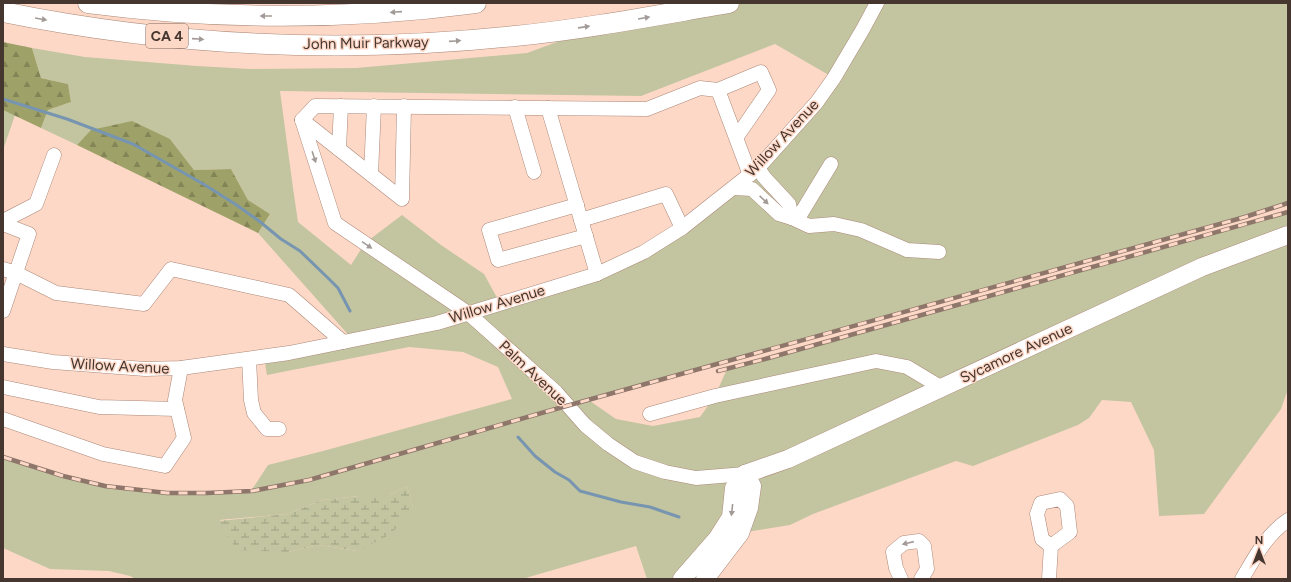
<svg xmlns="http://www.w3.org/2000/svg" width="1291" height="582" viewBox="0 0 1291 582" font-family="Figtree,sans-serif">
  <style>
    .green { fill: #c2c5a0; fill-rule: evenodd }
    .forest { fill: url(#forest-firs) }
    .wetland { fill: url(#wetland-marsh) }
    .lines { fill: none; stroke-linecap: round; stroke-linejoin: round }
    .stream { stroke: #7795b0; stroke-width: 3 }
    .minor-casing { stroke: #ab8878; stroke-width: 15 }
    .major-casing { stroke: #ab8878; stroke-width: 19 }
    .highway-casing { stroke: #ab8878; stroke-width: 21 }
    .minor { stroke: #fff; stroke-width: 14 }
    .major { stroke: #fff; stroke-width: 18 }
    .highway { stroke: #fff; stroke-width: 20 }
    .rail-casing { stroke: #8e766b; stroke-width: 4.5 }
    .rail { stroke: #fed8c7; stroke-width: 3; stroke-dasharray: 9; stroke-linecap: butt }
    .oneway { fill: #a29a97 }
    .labels { text-anchor: middle; dominant-baseline: central; stroke-width: 3; stroke-linejoin: round; paint-order: stroke }
    .shield { fill: #fed8c7; stroke: #7c675d; stroke-width: 1 }
    .shield-label { font-size: 14px; font-weight: bold; fill: #45362f }
    .street-label { font-size: 15px; fill: #45362f; stroke: #fed8c7 }
  </style>
  <defs>
    <pattern id="forest-firs" width="22" height="20" patternUnits="userSpaceOnUse"><rect width="22" height="20" fill="#9ea268"/><path d="M5 1l3.5 6h-7zM16 11l3.5 6h-7z" fill="#838556"/></pattern>
    <pattern id="wetland-marsh" width="20" height="14" patternUnits="userSpaceOnUse"><rect width="20" height="14" fill="#c2c5a0"/><path d="M1 5h8M5 5V1M11 12h8M15 12V8" fill="none" stroke="#9fa183"/></pattern>
  </defs>
  <rect width="100%" height="100%" fill="#fed8c7"/>
  <g class="green">
    <path d="M729,3H1288V203L1245,217L590,401L616,419L653,426L700,417L715,396L727,369L765,359L1288,212V389L1281,409L1204,514L1159,516L1154,450L1131,402L1102,400L1089,418L1078,425L973,466L956,461L813,514L790,525L740,533L731,517L682,579H647L636,546L522,579H136L130,576L109,571L50,569L3,548V457L63,476L105,486L167,493H207L251,491L268,465L323,451L512,399L498,367L463,352L409,347L267,375L264,357L352,339L258,233L270,214L248,200L231,169L194,170L170,139L92,130L77,145L41,128L48,110L71,102L68,84L41,78L32,48L85,57L197,66L250,69L356,68L527,53L606,24ZM775,44L834,78L734,188L597,274L500,303L484,274L441,245L402,215L365,243L351,265L298,222L293,188L280,91L641,96ZM407,486L413,508L358,551L319,545L288,552L219,520L287,514L322,500L359,496H387Z"/>
    <path d="M3,110L15,115L3,150Z"/>
  </g>
  <g class="forest">
    <path d="M3,42L32,48L41,78L68,84L71,102L48,110L41,128L3,110Z"/>
    <path d="M132,121L170,139L194,170L231,169L248,200L270,214L258,233L77,145L91,130Z"/>
  </g>
  <path class="wetland" d="M407,486L413,508L391,534L358,551L319,545L288,552L237,550L218,521L287,514L322,500L359,496H387Z"/>
  <g class="lines">
    <g class="stream">
      <path d="M3,99L67,119L133,144L205,185L235,204L259,221L281,239L300,251L328,278L338,288L350,311"/>
      <path d="M518,437L535,456L555,472L569,480L580,491L621,502L650,507L679,517"/>
    </g>
    <defs>
      <g id="minor">
        <path d="M515,107L534,172"/>
        <path d="M548,108L597,274"/>
        <path d="M302,120L335,223L468,313L556,392L585,425L608,444L635,462L665,472L696,478L745,474"/>
        <path d="M302,120L315,106L647,109L700,88L718,90"/>
        <path d="M302,120L402,199L404,106"/>
        <path d="M736,138L769,90L761,72L718,90L750,175"/>
        <path d="M339,149L341,106"/>
        <path d="M758,168L764,177L789,204L792,218"/>
        <path d="M371,174L374,106"/>
        <path d="M734,188L752,189L779,214L792,218L809,226L834,224L861,230L907,250L939,252"/>
        <path d="M577,205L489,230L498,260L586,236"/>
        <path d="M581,220L666,194L682,228"/>
        <path d="M797,220L831,164"/>
        <path d="M3,221L36,204L54,155"/>
        <path d="M3,224L29,234L3,311"/>
        <path d="M3,269L16,273L56,293L144,304L171,269L289,295L343,342"/>
        <path d="M3,354L53,362L145,369L181,368L289,353L437,323L597,274L644,252L682,228L758,168L817,102L834,78L863,29L877,3"/>
        <path d="M249,359L251,400L254,413L267,429H279"/>
        <path d="M3,387L99,407L177,409"/>
        <path d="M650,414L715,396L876,361L907,367L942,388"/>
        <path d="M3,419L103,454L165,466L184,438L175,400L181,368"/>
        <path d="M1060,499L1067,506L1070,532L1051,546L1042,539L1037,514L1041,503Z"/>
        <path d="M901,579L896,568L893,552L904,543L919,541L924,546L927,569L921,579"/>
        <path d="M1049,579L1051,546"/>
        <path d="M1242,579C1255,557 1266,535 1288,520"/>
      </g>
      <g id="major">
        <path d="M682,579L717,539L731,517L734,488L745,474L788,459L1202,267L1288,235"/>
        <path d="M705,579L740,533L749,508L752,486L745,474"/>
      </g>
      <g id="highway">
        <path d="M88,3C217,20 347,20 476,3"/>
        <path d="M3,12C171,46 345,54 515,36C586,29 658,15 729,3"/>
      </g>
    </defs>
    <use href="#minor" class="minor-casing"/>
    <use href="#major" class="major-casing"/>
    <use href="#highway" class="highway-casing"/>
    <use href="#minor" class="minor"/>
    <use href="#major" class="major"/>
    <use href="#highway" class="highway"/>
    <defs>
      <g id="rail">
        <path d="M718,371L765,359L1288,212"/>
        <path d="M3,457L63,476L105,486L167,493H207L252,491L309,480L552,410L1245,217L1288,203"/>
      </g>
    </defs>
    <use href="#rail" class="rail-casing"/>
    <use href="#rail" class="rail"/>
  </g>
  <defs><path id="oneway-solid" d="M-6-.8H1V-3.2L6.5 0L1 3.2V.8H-6Z"/></defs>
  <g class="oneway">
    <use href="#oneway-solid" transform="translate(396 12) rotate(176)"/>
    <use href="#oneway-solid" transform="translate(266 16) rotate(180)"/>
    <use href="#oneway-solid" transform="translate(644 18) rotate(-10)"/>
    <use href="#oneway-solid" transform="translate(41 19) rotate(10)"/>
    <use href="#oneway-solid" transform="translate(584 27) rotate(-8)"/>
    <use href="#oneway-solid" transform="translate(198 39) rotate(4)"/>
    <use href="#oneway-solid" transform="translate(455 41) rotate(-4)"/>
    <use href="#oneway-solid" transform="translate(314 157) rotate(72)"/>
    <use href="#oneway-solid" transform="translate(764 200) rotate(43)"/>
    <use href="#oneway-solid" transform="translate(367 245) rotate(34)"/>
    <use href="#oneway-solid" transform="translate(732 510) rotate(96)"/>
    <use href="#oneway-solid" transform="translate(908 543) rotate(167)"/>
  </g>
  <g class="labels">
    <rect class="shield" x="146" y="24" width="42" height="24" rx="3"/>
    <g class="shield-label">
      <text x="167" y="36">CA 4</text>
    </g>
    <g class="street-label">
      <text transform="translate(366 43) rotate(-1)">John Muir Parkway</text>
      <text transform="translate(782 138) rotate(-47)">Willow Avenue</text>
      <text transform="translate(497 304) rotate(-17)">Willow Avenue</text>
      <text transform="translate(1016 353) rotate(-25)">Sycamore Avenue</text>
      <text transform="translate(120 366) rotate(3)">Willow Avenue</text>
      <text transform="translate(533 373) rotate(43)">Palm Avenue</text>
    </g>
  </g>
  <rect width="1291" height="582" fill="none" stroke="#45362f" stroke-width="8"/>
  <g transform="translate(1259 550)" stroke="#fed8c7" stroke-width="3" paint-order="stroke">
  <path d="M0-3L7 15L0 10L-7 15Z" fill="#45362f"/>
  <text y="-6" font-size="11" font-weight="bold" text-anchor="middle" fill="#45362f">N</text>
  </g>
</svg>
